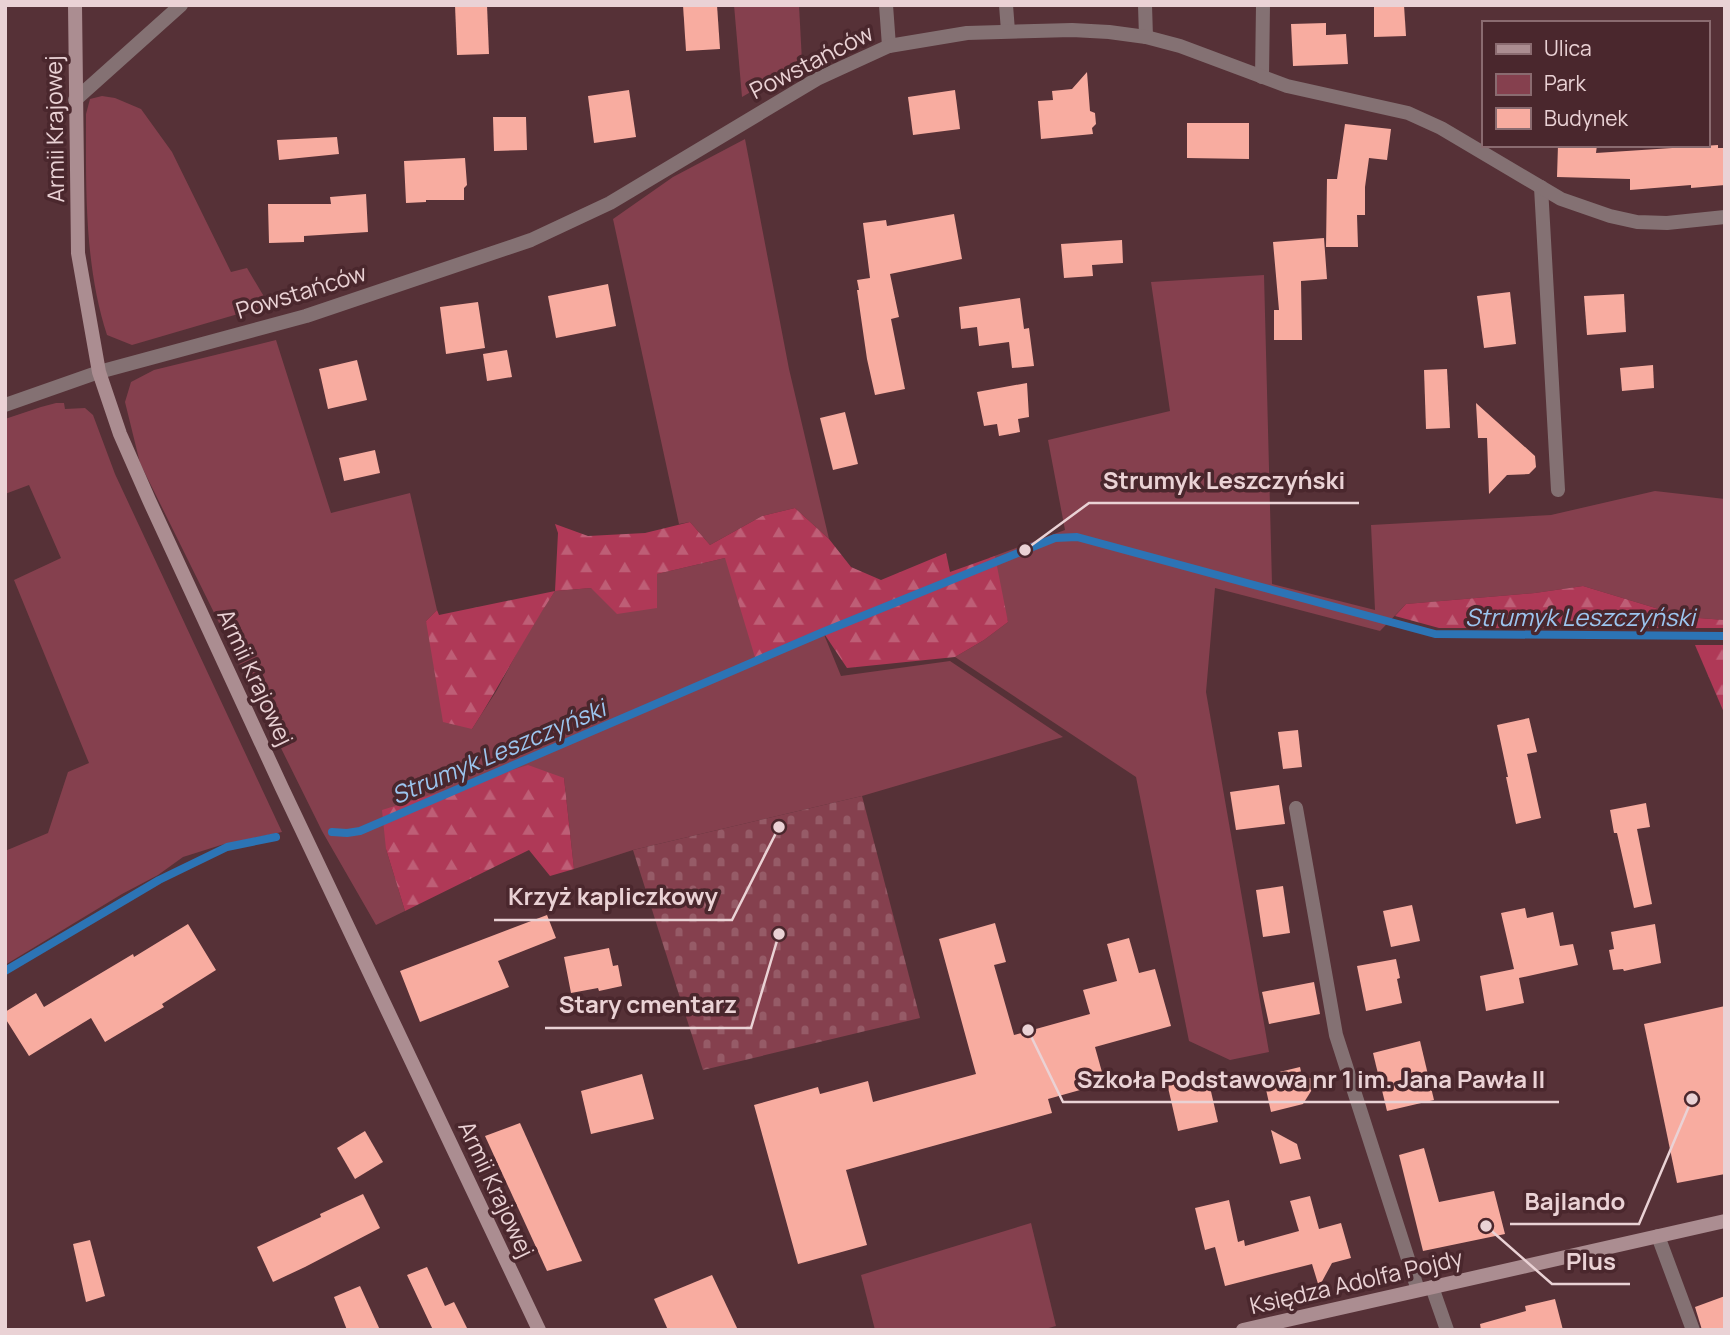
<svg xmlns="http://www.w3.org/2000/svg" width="1730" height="1335" viewBox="0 0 1730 1335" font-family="Manrope,sans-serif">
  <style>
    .green { fill: #85404e }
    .forest { fill: url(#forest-firs) }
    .cemetery { fill: url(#cemetery-stones) }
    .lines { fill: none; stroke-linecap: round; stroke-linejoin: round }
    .stream { stroke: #2c74b5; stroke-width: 8 }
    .building { fill: #f8aca0 }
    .street { stroke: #847173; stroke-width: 14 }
    .secondary { stroke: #ab8d91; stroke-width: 14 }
    .labels { text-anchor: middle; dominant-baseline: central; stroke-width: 7; stroke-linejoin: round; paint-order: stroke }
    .street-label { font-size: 23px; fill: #ead2d5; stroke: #4a272d }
    .water-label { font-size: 24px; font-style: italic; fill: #9cc5ef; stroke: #4a272d }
    .leader { fill: none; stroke: #ead2d5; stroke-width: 2.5 }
    .callout-dot { fill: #ead2d5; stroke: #4a272d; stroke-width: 2.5 }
    .callout-label { font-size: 24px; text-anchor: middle; font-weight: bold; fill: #ead2d5; stroke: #4a272d; stroke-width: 7; stroke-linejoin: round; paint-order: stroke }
  </style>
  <defs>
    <pattern id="forest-firs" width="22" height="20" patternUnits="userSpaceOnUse" patternTransform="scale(1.75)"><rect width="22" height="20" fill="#af3957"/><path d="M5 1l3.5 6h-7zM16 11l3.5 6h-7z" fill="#be5e76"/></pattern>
    <pattern id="cemetery-stones" width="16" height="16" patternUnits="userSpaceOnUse" patternTransform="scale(1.75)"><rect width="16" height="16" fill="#85404e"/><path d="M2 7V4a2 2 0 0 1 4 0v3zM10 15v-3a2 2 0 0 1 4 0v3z" fill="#965b67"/></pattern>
  </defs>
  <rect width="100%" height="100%" fill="#563137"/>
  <g class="green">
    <path d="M734,5H799L802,62L742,97Z"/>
    <path d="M102,96L115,98L141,109L172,152L231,272L247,268L269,305L132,345L107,335C84,264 86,187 86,114L90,99Z"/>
    <path d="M745,139L789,369L829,539L795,508L762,516L710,545L690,522L679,524L613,219L673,177Z"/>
    <path d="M1264,275L1272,584L1375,610L1371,525L1551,515L1655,491L1725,499V620L1685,617L1583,586L1535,593L1406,604L1380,631L1215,588L1206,692L1269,1052L1230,1060L1189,1041L1136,777L955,657L984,640L1008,622L989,558L1065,530L1048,440L1170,411L1151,282Z"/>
    <path d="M276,340L331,513L410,493L437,610L426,621L472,729L497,690L528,632L555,591L591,588L657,608V574L725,558L823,632L841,676L950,661L1063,737L862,796L633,850L574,869L564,778L386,849L405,911L376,925L322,831L140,463L125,402L131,382L154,370Z"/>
    <path d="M56,403H64L65,409L85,408L93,415L115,474L282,832L221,845L183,857L158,875L122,894L5,965V851L48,833L68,772L89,763L14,580L61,558L29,485L5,494V419L41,407Z"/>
    <path d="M1031,1223L1056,1326L1041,1330H875L861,1275Z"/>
  </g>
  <g class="forest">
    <path d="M795,508L829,539L851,567L881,580L946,553L950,572L995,556L1008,622L984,640L955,657L847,668L823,632L757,664L725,558L657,574V608L617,614L591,588L555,591C525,636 501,684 472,729L443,722L426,621L437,610L439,615L555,591L558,533L555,524L588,536L645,533L690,522L710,545L762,516Z"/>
    <path d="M1583,586L1685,617L1725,620V628H1439L1395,616L1406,604L1535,593Z"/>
    <path d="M1695,645H1725V715Z"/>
    <path d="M528,765L564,778L574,869L550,876L529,850L405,911L386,849L382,810Z"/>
  </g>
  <path class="cemetery" d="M862,796L920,1018L703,1070L633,850Z"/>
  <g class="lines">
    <g class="stream">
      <path d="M332,832L347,833L360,831L823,632L1055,538L1077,537L1435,634L1725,636"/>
      <path d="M5,971L159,880L227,847L276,837"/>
    </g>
  </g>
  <g class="building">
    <path d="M455,5H487L489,54L457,55Z"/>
    <path d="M683,5H717L720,49L686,51Z"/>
    <path d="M1374,5H1404L1406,36L1374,37Z"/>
    <path d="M1326,23V35L1346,34L1348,64L1293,66L1291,24Z"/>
    <path d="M1087,72L1090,111L1095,113L1096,124L1092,128L1093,134L1041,139L1038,101L1053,100L1052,91L1072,89Z"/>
    <path d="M629,90L636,137L594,143L588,96Z"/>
    <path d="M955,90L960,129L913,135L908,97Z"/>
    <path d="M493,117H526L527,150L494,151Z"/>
    <path d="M1187,123H1249V159L1187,158Z"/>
    <path d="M1345,124L1391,129L1387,160L1369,158L1365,187V215H1357L1358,247H1326L1327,179H1337Z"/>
    <path d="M337,137L339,154L279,160L277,140Z"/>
    <path d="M1558,145H1597L1596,153L1718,145V148H1725V185L1691,188V185L1630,190V179L1557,177Z"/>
    <path d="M465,158L467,185L464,188V200H426V202L406,203L404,161Z"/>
    <path d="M366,194L368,232L304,236V242L269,243L268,204H331L330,197Z"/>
    <path d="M954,214L962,259L890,274L899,317L891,319L905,389L875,395L867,359L857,290H859L857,280L870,278L863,223L886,220L887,226Z"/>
    <path d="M1324,238L1327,279L1301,281L1302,340H1274V310H1279L1273,242Z"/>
    <path d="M1122,240L1123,263L1092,265L1093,276L1064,278L1061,244Z"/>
    <path d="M608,284L616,326L556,338L548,296Z"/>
    <path d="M1510,292L1516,344L1484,348L1477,296Z"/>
    <path d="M1624,294L1626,332L1587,335L1584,296Z"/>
    <path d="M1020,298L1024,329L1029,328L1034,366L1012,368L1009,342L979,346L977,327L961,329L959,307Z"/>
    <path d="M478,302L485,348L446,354L440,307Z"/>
    <path d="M507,350L512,377L487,381L483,354Z"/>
    <path d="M357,360L367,400L328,409L319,369Z"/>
    <path d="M1653,365L1654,388L1622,391L1620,368Z"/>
    <path d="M1447,369L1450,428L1426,429L1424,370Z"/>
    <path d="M1027,383L1029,417L1018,419L1020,432L999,436L997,424L984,426L977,392Z"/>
    <path d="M1476,403L1535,456L1536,467L1529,474L1507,475L1489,494L1487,438H1478Z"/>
    <path d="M845,412L858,464L833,470L820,418Z"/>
    <path d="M375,450L380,473L344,481L339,458Z"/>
    <path d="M1529,718L1537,752L1527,754L1541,818L1516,824L1506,777H1508L1497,725Z"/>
    <path d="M1298,730L1302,767L1283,769L1278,732Z"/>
    <path d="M1279,785L1285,824L1236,830L1230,792Z"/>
    <path d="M1646,803L1650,827L1637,829L1652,904L1634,908L1617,833H1614L1610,810Z"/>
    <path d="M1283,886L1290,933L1263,937L1256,890Z"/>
    <path d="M1412,905L1420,941L1391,947L1383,911Z"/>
    <path d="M1525,908L1527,918L1553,912L1560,946L1573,944L1578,965L1519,978L1524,1003L1486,1011L1480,976L1514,969L1501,913Z"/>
    <path d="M547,915L556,938L498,961L509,987L420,1022L400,971Z"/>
    <path d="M995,923L1006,962L994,965L1014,1035L1090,1014L1083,990L1117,981L1107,944L1129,938L1139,973L1155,969L1171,1026L1095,1047L1105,1083L1048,1099L1052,1113L846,1170L867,1245L798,1264L754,1105L818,1087L820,1094L868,1081L873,1102L976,1074L939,939Z"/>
    <path d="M188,924L216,970L162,1004L164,1007L105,1042L91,1018L29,1056L5,1018V1012L36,993L44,1007L133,954L134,957Z"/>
    <path d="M1655,924L1661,963L1624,971L1623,969L1613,970L1609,950L1614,949L1611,932Z"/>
    <path d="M609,948L613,966L618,965L622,986L599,991L598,988L571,993L564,957Z"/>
    <path d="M1396,959L1400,978L1397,979L1402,1003L1366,1011L1357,966Z"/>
    <path d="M1314,982L1320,1014L1269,1024L1262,992Z"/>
    <path d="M1725,1006V1174L1677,1183L1644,1024Z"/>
    <path d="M1420,1041L1434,1100L1387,1111L1373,1053Z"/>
    <path d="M1300,1067L1302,1076L1318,1080L1303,1104L1271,1112L1263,1076Z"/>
    <path d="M642,1074L654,1119L591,1134L581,1091Z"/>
    <path d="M1207,1074L1218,1122L1178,1131L1167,1083Z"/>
    <path d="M520,1123L582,1261L547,1271L485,1136Z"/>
    <path d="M1271,1130L1297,1144L1301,1159L1280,1164Z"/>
    <path d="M365,1131L383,1162L355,1179L337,1148Z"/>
    <path d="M1424,1148L1439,1202L1494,1191L1505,1234L1423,1251L1399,1155Z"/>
    <path d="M363,1194L380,1228L305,1267L273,1282L257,1247L321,1217L320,1214Z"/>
    <path d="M1310,1196L1319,1229L1341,1223L1351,1258L1332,1263L1319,1287L1312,1264L1225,1286L1215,1247L1205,1250L1195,1208L1229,1200L1238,1242L1244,1240L1245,1246L1299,1231L1290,1201Z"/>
    <path d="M90,1240L105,1296L86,1302L73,1244Z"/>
    <path d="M427,1267L445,1306L454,1302L468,1330H433L407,1275Z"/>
    <path d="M712,1275L738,1330H668L654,1299Z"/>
    <path d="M360,1286L380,1330H347L334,1297Z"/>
    <path d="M1725,1296V1330H1702L1695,1307Z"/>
    <path d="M1555,1299L1563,1330H1481L1480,1324L1526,1311L1525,1306Z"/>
  </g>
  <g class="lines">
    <g class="street">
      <path d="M886,5L889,46"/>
      <path d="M1006,5L1008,31"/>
      <path d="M1145,5L1146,37"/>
      <path d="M1262,77L1263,5"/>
      <path d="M75,100L181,5"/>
      <path d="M1541,187L1558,490"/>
      <path d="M5,405L99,372L306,316L531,240L610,203L817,79L889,46L967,33L1072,30L1109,32L1146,37L1180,46L1287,86L1408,113L1441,128L1561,199L1610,216L1637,222L1667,223L1725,217"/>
      <path d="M1296,808L1336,1035L1418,1290"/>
      <path d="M1658,1236L1693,1330"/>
      <path d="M1432,1287L1447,1330"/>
    </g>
    <g class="secondary">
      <path d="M75,5L78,253L99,372L120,434L149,500L282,788L539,1330"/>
      <path d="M1243,1330L1725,1221"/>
    </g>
  </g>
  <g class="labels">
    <g class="street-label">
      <text transform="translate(811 61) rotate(-27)">Powstańców</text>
      <text transform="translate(54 129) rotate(-91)">Armii Krajowej</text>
      <text transform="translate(301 291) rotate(-17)">Powstańców</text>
      <text transform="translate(256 677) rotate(65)">Armii Krajowej</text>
      <text transform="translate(497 1189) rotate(65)">Armii Krajowej</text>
      <text transform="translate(1356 1281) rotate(-13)">Księdza Adolfa Pojdy</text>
    </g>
    <g class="water-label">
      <text x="1580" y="616">Strumyk Leszczyński</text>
      <text transform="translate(498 751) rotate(-23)">Strumyk Leszczyński</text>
    </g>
  </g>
  <path class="leader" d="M1025 550L1089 503H1359M779 827L732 920H494M779 934L751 1028H545M1028 1030L1063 1102H1559M1692 1099L1639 1224H1510M1486 1226L1552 1284H1630"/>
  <g class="callout-dot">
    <circle cx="1025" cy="550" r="7"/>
    <circle cx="779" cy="827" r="7"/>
    <circle cx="779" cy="934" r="7"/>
    <circle cx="1028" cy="1030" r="7"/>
    <circle cx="1692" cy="1099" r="7"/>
    <circle cx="1486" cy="1226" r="7"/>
  </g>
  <g class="callout-label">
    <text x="1224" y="489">Strumyk Leszczyński</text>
    <text x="613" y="905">Krzyż kapliczkowy</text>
    <text x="648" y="1013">Stary cmentarz</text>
    <text x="1311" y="1088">Szkoła Podstawowa nr 1 im. Jana Pawła II</text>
    <text x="1575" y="1210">Bajlando</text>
    <text x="1591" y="1270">Plus</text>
  </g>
  <rect width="1730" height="1335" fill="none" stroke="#ead2d5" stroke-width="14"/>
  <rect x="1482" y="21" width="228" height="126" fill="#4a272d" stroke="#8a6b70" stroke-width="2"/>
  <rect x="1496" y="44" width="35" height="10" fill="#ab8d91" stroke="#8a6b70" stroke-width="2"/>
  <text x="1544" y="56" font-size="21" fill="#ead2d5">Ulica</text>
  <rect x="1496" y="74" width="35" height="21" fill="#85404e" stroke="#8a6b70" stroke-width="2"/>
  <text x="1544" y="91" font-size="21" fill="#ead2d5">Park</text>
  <rect x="1496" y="108" width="35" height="21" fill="#f8aca0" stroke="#8a6b70" stroke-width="2"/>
  <text x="1544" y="126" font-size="21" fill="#ead2d5">Budynek</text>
</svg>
